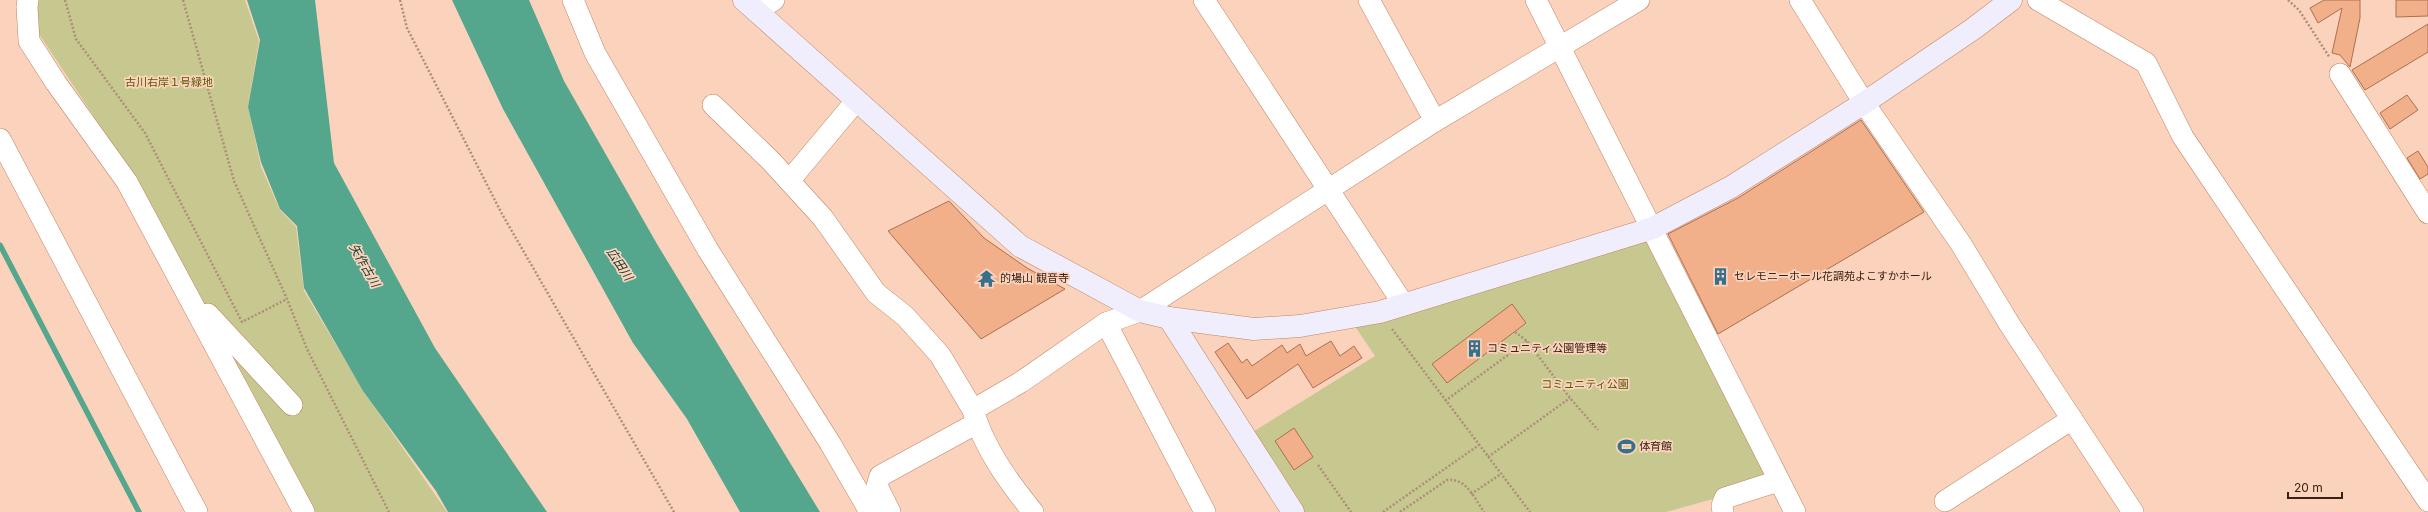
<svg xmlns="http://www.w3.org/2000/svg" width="2428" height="512" viewBox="0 0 2428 512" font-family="Inter,'Noto Sans JP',sans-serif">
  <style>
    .green { fill: #c6c890 }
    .water { fill: #54a78c }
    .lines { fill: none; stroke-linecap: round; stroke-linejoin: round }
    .stream { stroke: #54a78c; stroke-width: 5.5 }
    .building { fill: #f1af8a; stroke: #ac704f }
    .street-casing { stroke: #c28462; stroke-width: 22 }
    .secondary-casing { stroke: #c28462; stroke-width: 23 }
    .path { stroke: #af8d7a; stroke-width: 2.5; stroke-dasharray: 2 2; stroke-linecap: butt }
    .street { stroke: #fff; stroke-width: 21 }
    .secondary { stroke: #f0eefd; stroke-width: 22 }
    .labels { text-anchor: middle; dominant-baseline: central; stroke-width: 3.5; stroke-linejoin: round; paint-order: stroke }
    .park-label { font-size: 11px; fill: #595900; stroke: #fbd3bd }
    .poi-label { font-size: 11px; fill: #382012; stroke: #fbd3bd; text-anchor: start }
    .water-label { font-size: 12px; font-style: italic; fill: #0f362a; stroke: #fbd3bd }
  </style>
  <rect width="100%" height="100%" fill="#fbd3bd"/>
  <g class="green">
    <path d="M32,0H245L259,41L248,106L261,167L280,210L296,227L304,291L364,392L447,512H313L113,145L37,31Z"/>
    <path d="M1653,228L1778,481L1666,512H1298L1243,438L1375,356L1350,319Z"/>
  </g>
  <g class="water">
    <path d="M247,0H315L334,163L435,348L547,512H448L436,491L363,391L304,288L297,226L280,209L261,162L248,107L260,40Z"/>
    <path d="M452,0H529L564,81L657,244L820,512H740L687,419L633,343L503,109Z"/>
  </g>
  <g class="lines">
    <path class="stream" d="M0,245L139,512"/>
  </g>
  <g class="building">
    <path d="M2324,0H2360V18L2350,67L2340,55L2332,53L2342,8L2318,23L2310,8Z"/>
    <path d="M2396,0H2428V16L2396,17Z"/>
    <path d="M2428,24V52L2365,90L2352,70Z"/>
    <path d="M2407,95L2418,110L2390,129L2380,113Z"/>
    <path d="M1861,120L1924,212L1718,334L1668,234L1738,198Z"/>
    <path d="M2418,151L2428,167V174L2420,179L2407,158Z"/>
    <path d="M949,201L984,238L1027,268L1065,289L981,339L888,231Z"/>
    <path d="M1512,304L1526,323L1447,383L1432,364Z"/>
    <path d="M1331,341L1340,356L1354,346L1362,358L1313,388L1298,364L1247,399L1215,352L1228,343L1242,363L1247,359L1252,366L1282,345L1287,353L1300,344L1306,356Z"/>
    <path d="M1294,428L1313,457L1294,470L1275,441Z"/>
  </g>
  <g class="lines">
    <defs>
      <g id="street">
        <path d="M28,0L27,7L29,41L56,83L127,182L304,512"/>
        <path d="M573,0L595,53L708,250L830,443L870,512"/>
        <path d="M1204,0L1404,305"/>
        <path d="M1369,0L1435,121"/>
        <path d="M1536,0L1795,512"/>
        <path d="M1800,0L1864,103L1961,244L2010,325L2133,512"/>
        <path d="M2038,0L2146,63L2183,137L2428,501"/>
        <path d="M756,11L774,0"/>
        <path d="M2340,74L2428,213"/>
        <path d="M713,105L771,161L823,218L876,293L905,316L940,355L973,410"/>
        <path d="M0,139L197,512"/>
        <path d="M789,181L856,101"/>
        <path d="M208,314L292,405"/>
        <path d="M1106,323L1205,512"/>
        <path d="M1945,501L2072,419"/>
        <path d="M890,512L877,486L880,476L977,423"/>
        <path d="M1033,512C1008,481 984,448 973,410L1021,382L1106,323L1140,311L1435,121L1639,0"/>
        <path d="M1723,512L1722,506L1725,498L1778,481"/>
      </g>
      <g id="secondary">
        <path d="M744,0L1020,246L1140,311L1169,318L1254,329L1300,326L1380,312L1653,228L1731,187L1864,103L1973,29L2011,0"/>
        <path d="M1169,318L1293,512"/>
      </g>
    </defs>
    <use href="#street" class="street-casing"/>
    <use href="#secondary" class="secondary-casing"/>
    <g class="path">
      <path d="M65,0L76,39L145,133L242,322L287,299"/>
      <path d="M183,0L234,181L287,299L307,349L389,512"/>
      <path d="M400,0L407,28L502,214L674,512"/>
      <path d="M2288,0L2299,10L2330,58"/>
      <path d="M1392,329L1530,512"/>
      <path d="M1515,332L1527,341L1570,398L1598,430"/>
      <path d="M1445,401L1527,341"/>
      <path d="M1488,457L1570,398"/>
      <path d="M1318,465L1351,512"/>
      <path d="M1471,494L1501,474"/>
      <path d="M1383,512L1479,445"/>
      <path d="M1400,512L1447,480C1467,478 1474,498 1484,512"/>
    </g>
    <use href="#street" class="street"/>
    <use href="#secondary" class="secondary"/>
  </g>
  <defs>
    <symbol id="building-bare" viewBox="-9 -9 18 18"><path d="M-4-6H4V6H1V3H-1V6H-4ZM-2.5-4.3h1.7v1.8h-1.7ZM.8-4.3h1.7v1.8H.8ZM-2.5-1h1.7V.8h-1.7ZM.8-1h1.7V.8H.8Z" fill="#37708a" stroke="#fbd3bd" stroke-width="2.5" paint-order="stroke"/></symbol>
    <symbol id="temple-bare" viewBox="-9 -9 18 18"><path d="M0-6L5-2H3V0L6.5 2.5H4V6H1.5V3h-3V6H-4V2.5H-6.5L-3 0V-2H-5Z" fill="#37708a" stroke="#fbd3bd" stroke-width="2.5" paint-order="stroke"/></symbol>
    <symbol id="stadium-bare" viewBox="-9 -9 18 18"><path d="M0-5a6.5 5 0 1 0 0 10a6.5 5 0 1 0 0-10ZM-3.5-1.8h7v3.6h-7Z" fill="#37708a" stroke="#fbd3bd" stroke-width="2.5" paint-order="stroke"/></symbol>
  </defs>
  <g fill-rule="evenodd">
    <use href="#building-bare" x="1708" y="264" width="25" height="25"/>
    <use href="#temple-bare" x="974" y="266" width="25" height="25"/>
    <use href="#building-bare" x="1462" y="336" width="25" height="25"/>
    <use href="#stadium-bare" x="1614" y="434" width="25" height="25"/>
  </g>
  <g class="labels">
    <g class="park-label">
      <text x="169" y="82">古川右岸１号緑地</text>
      <text x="1585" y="384">コミュニティ公園</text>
    </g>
    <g class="poi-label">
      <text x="1734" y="276">セレモニーホール花調苑よこすかホール</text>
      <text x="1000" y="278">的場山 観音寺</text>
      <text x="1487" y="348">コミュニティ公園管理等</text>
      <text x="1639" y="446">体育館</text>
    </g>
    <g class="water-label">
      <text transform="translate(620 264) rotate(56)">広田川</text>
      <text transform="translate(365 265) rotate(60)">矢作古川</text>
    </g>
  </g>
  <path d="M2288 492v6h54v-6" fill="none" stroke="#382012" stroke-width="2"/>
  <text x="2294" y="492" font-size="12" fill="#382012" stroke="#fbd3bd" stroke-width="3" paint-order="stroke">20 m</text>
</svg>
